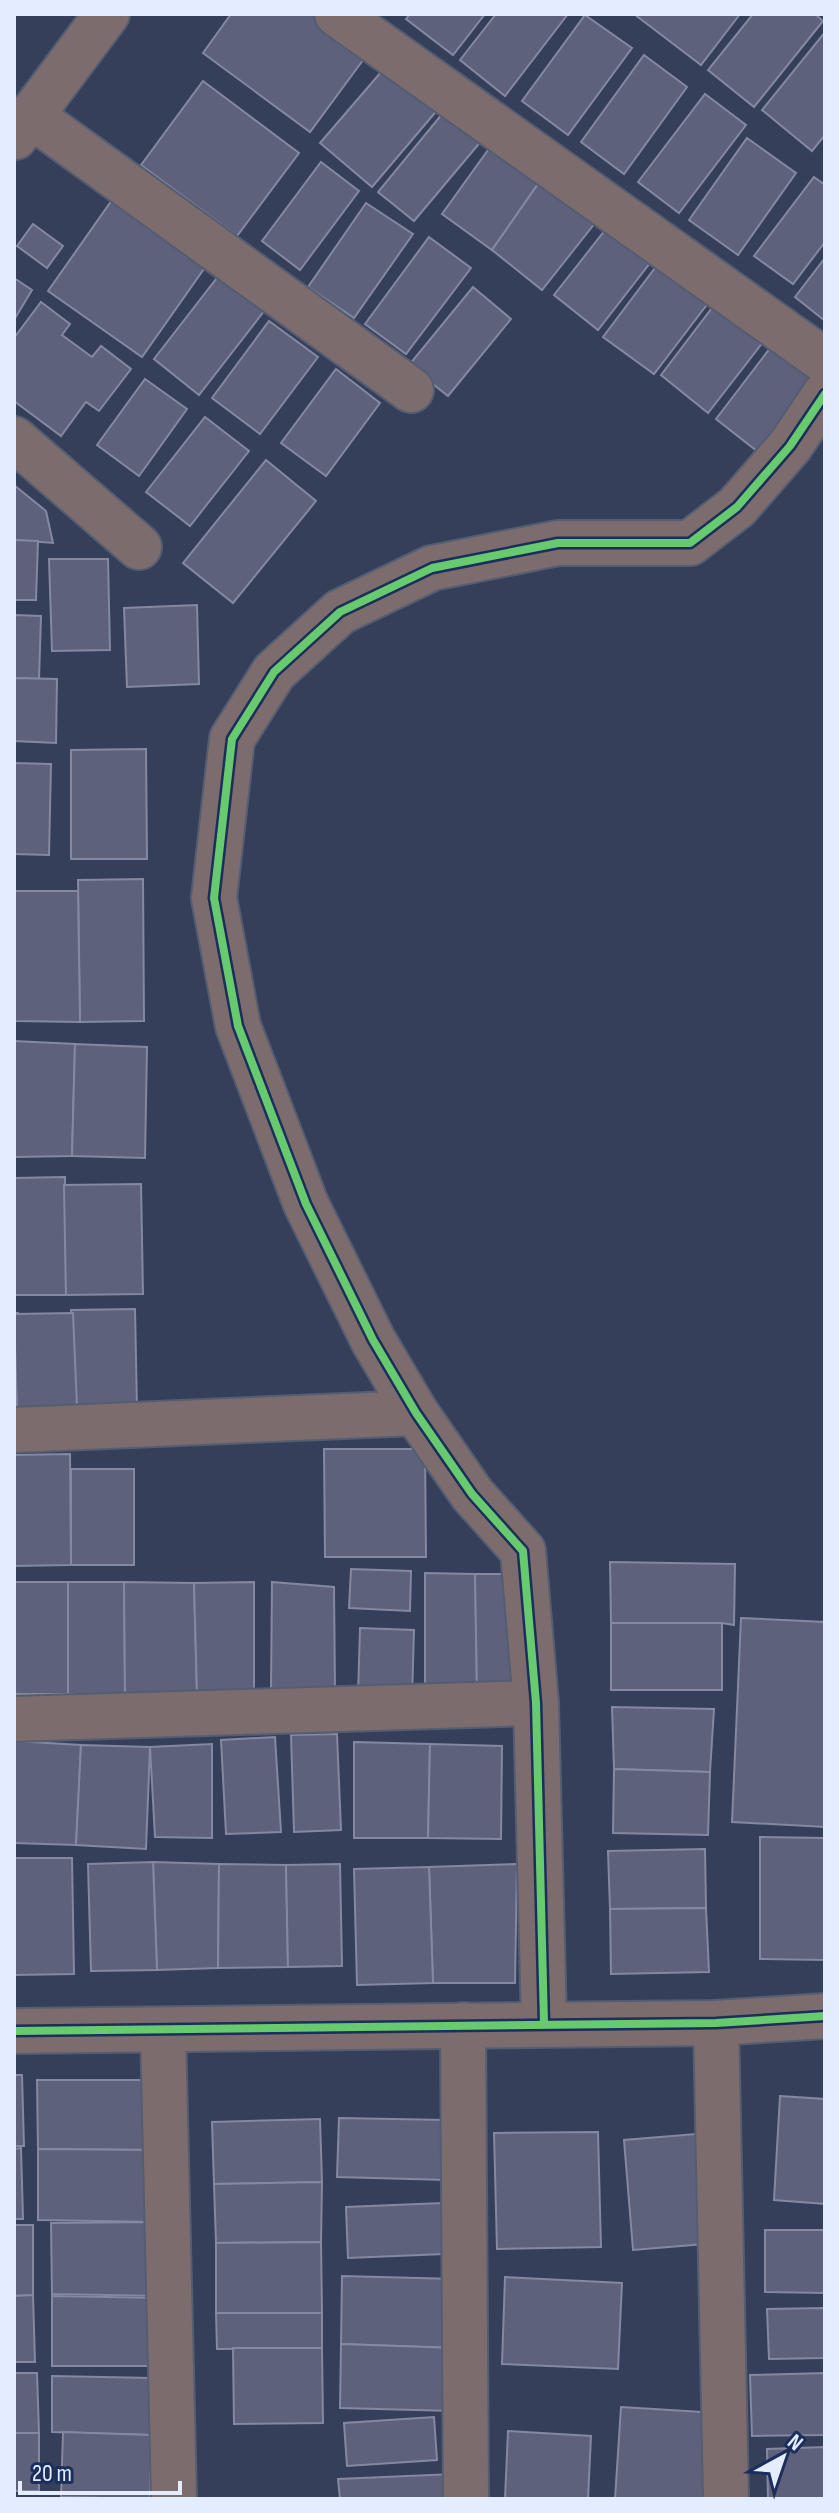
<svg xmlns="http://www.w3.org/2000/svg" width="839" height="2513" viewBox="0 0 839 2513" font-family="'Sofia Sans Condensed',sans-serif">
  <style>
    .building { fill: #5d617c; stroke: #8488a0; stroke-width: 2 }
    .lines { fill: none; stroke-linecap: round; stroke-linejoin: round }
    .minor-casing { stroke: #545d71; stroke-width: 48 }
    .minor { stroke: #7d6c6e; stroke-width: 44 }
    .cycleway-casing { stroke: #1c2e5c; stroke-width: 13 }
    .cycleway { stroke: #67ca6e; stroke-width: 8 }
  </style>
  <rect width="100%" height="100%" fill="#353f59"/>
  <g class="building">
    <path d="M231,14H317L369,52L310,132L203,53Z"/>
    <path d="M410,14H485L453,55L406,19Z"/>
    <path d="M496,14H568L505,96L460,60Z"/>
    <path d="M634,14H740L701,65Z"/>
    <path d="M753,14H815L823,21L754,107L708,70Z"/>
    <path d="M585,15L632,48L568,135L522,101Z"/>
    <path d="M825,32V135L812,151L762,110Z"/>
    <path d="M644,55L687,87L624,174L581,142Z"/>
    <path d="M394,57L445,101L372,187L320,143Z"/>
    <path d="M203,81L299,153L237,236L141,165Z"/>
    <path d="M705,94L746,125L679,213L638,182Z"/>
    <path d="M452,102L488,133L414,221L378,192Z"/>
    <path d="M747,138L796,173L738,255L689,220Z"/>
    <path d="M496,139L545,174L492,250L442,214Z"/>
    <path d="M321,162L359,191L300,270L262,241Z"/>
    <path d="M545,174L603,213L542,290L492,250Z"/>
    <path d="M814,177L825,185V242L793,284L754,256Z"/>
    <path d="M112,200L206,266L142,357L48,291Z"/>
    <path d="M366,203L413,234L354,318L308,287Z"/>
    <path d="M613,220L657,254L598,330L554,295Z"/>
    <path d="M33,224L63,246L47,268L17,246Z"/>
    <path d="M429,237L471,268L406,354L365,324Z"/>
    <path d="M825,258V321L795,297Z"/>
    <path d="M661,260L712,298L654,374L603,337Z"/>
    <path d="M220,274L265,310L199,395L154,359Z"/>
    <path d="M14,278L32,290L14,320Z"/>
    <path d="M473,287L511,319L448,396L409,365Z"/>
    <path d="M718,300L767,337L708,413L661,375Z"/>
    <path d="M41,302L70,324L62,335L92,357L101,346L131,369L99,411L86,402L61,436L14,401V338Z"/>
    <path d="M269,321L318,357L260,434L212,398Z"/>
    <path d="M774,343L820,378L762,455L716,419Z"/>
    <path d="M336,369L380,403L326,476L281,443Z"/>
    <path d="M145,379L187,409L139,476L97,445Z"/>
    <path d="M205,417L249,451L190,526L146,492Z"/>
    <path d="M266,460L316,501L233,603L183,563Z"/>
    <path d="M14,485L46,511L53,543L14,540Z"/>
    <path d="M14,540L38,541L36,600H14Z"/>
    <path d="M49,559H108L110,650L52,651Z"/>
    <path d="M197,605L199,684L127,687L124,608Z"/>
    <path d="M14,615L41,616L39,679L14,678Z"/>
    <path d="M14,678L57,679L56,743L14,741Z"/>
    <path d="M146,749L147,859H71V750Z"/>
    <path d="M14,763L51,764L49,855L14,854Z"/>
    <path d="M143,879L144,1021L80,1022L78,880Z"/>
    <path d="M14,891H78L80,1022L14,1021Z"/>
    <path d="M14,1041L75,1044L72,1156L14,1157Z"/>
    <path d="M75,1044L147,1047L145,1158L72,1156Z"/>
    <path d="M65,1177L66,1295H14V1178Z"/>
    <path d="M141,1184L143,1294L66,1295L64,1185Z"/>
    <path d="M135,1309L137,1407L74,1408L71,1310Z"/>
    <path d="M14,1313H18L16,1415H14Z"/>
    <path d="M73,1313L77,1407L17,1410L14,1314Z"/>
    <path d="M324,1449H425L426,1557H325Z"/>
    <path d="M70,1454L71,1565L14,1566V1455Z"/>
    <rect x="71" y="1469" width="63" height="96"/>
    <path d="M610,1562L735,1564L734,1625L722,1623H611Z"/>
    <path d="M351,1569L411,1571L410,1611L349,1608Z"/>
    <path d="M425,1573L475,1574L477,1691L425,1688Z"/>
    <path d="M475,1574H520L522,1691H477Z"/>
    <rect x="14" y="1582" width="54" height="112"/>
    <path d="M68,1582H124L125,1694H68Z"/>
    <path d="M124,1582L194,1583L197,1694H125Z"/>
    <path d="M254,1582V1691L197,1694L194,1583Z"/>
    <path d="M272,1582L334,1587L335,1691L271,1688Z"/>
    <path d="M741,1618L825,1622V1827L732,1822Z"/>
    <rect x="611" y="1623" width="111" height="67"/>
    <path d="M360,1628L414,1630L412,1699L358,1696Z"/>
    <path d="M612,1707L714,1709L710,1772L614,1769Z"/>
    <path d="M337,1734L341,1830L294,1832L291,1735Z"/>
    <path d="M275,1737L281,1832L226,1834L221,1740Z"/>
    <path d="M14,1741L81,1745L76,1845L14,1843Z"/>
    <path d="M354,1742L430,1744L428,1838H354Z"/>
    <path d="M212,1744V1838L155,1837L150,1747Z"/>
    <path d="M430,1744L502,1746L501,1839L428,1838Z"/>
    <path d="M81,1745L150,1747L146,1849L76,1845Z"/>
    <path d="M614,1769L710,1772L708,1835L613,1833Z"/>
    <path d="M760,1837L825,1838V1960L760,1959Z"/>
    <path d="M705,1849L706,1908L610,1909L608,1851Z"/>
    <path d="M14,1858H72L74,1974L14,1975Z"/>
    <path d="M153,1862L219,1864L218,1968L157,1970Z"/>
    <path d="M153,1862L157,1970L91,1971L88,1864Z"/>
    <path d="M219,1864L286,1865L288,1967L218,1968Z"/>
    <path d="M340,1864L342,1966L288,1967L286,1865Z"/>
    <path d="M517,1864L515,1983H433L429,1867Z"/>
    <path d="M429,1867L433,1983L357,1985L354,1869Z"/>
    <path d="M706,1908L709,1972L611,1974L610,1909Z"/>
    <path d="M14,2075H22L24,2146H14Z"/>
    <path d="M37,2080H158L156,2150L38,2149Z"/>
    <path d="M780,2096L825,2099V2204L774,2200Z"/>
    <path d="M339,2118L447,2120L446,2180L337,2177Z"/>
    <path d="M320,2119L322,2182L214,2184L212,2122Z"/>
    <path d="M598,2132L601,2247L497,2249L494,2133Z"/>
    <path d="M708,2133L717,2243L633,2250L624,2140Z"/>
    <path d="M21,2148L23,2219H14V2149Z"/>
    <path d="M38,2149L156,2150V2222L38,2220Z"/>
    <path d="M322,2182L321,2242L216,2243L214,2184Z"/>
    <path d="M442,2203L444,2254L348,2258L346,2207Z"/>
    <path d="M156,2222L161,2296L52,2294L51,2223Z"/>
    <path d="M14,2225H33V2295L14,2296Z"/>
    <path d="M765,2230H825V2293L765,2292Z"/>
    <path d="M321,2242L322,2313H216V2243Z"/>
    <path d="M342,2276L456,2279L455,2348L341,2344Z"/>
    <path d="M505,2277L622,2283L618,2369L502,2364Z"/>
    <path d="M33,2295L35,2362H14V2296Z"/>
    <path d="M52,2296L160,2298L159,2366H52Z"/>
    <path d="M825,2308V2358L769,2359L767,2309Z"/>
    <path d="M216,2313H322V2348L217,2349Z"/>
    <path d="M341,2344L455,2348L453,2411L340,2408Z"/>
    <path d="M233,2348H322L323,2423L234,2424Z"/>
    <path d="M14,2373H37L39,2433H14Z"/>
    <path d="M825,2373V2435L752,2436L750,2375Z"/>
    <path d="M52,2376L152,2378L151,2435L52,2432Z"/>
    <path d="M621,2407L718,2413L712,2499H615Z"/>
    <path d="M434,2417L437,2460L347,2466L344,2423Z"/>
    <path d="M508,2431L591,2436L588,2499H505Z"/>
    <path d="M63,2432L151,2435L150,2499L61,2497Z"/>
    <rect x="14" y="2433" width="25" height="58"/>
    <path d="M825,2447V2499H768L767,2449Z"/>
    <path d="M454,2474L456,2499H340L338,2479Z"/>
  </g>
  <g class="lines">
    <defs>
      <g id="minor">
        <path d="M337,14L825,361"/>
        <path d="M30,115L411,390"/>
        <path d="M15,137L107,14"/>
        <path d="M14,439L139,547"/>
        <path d="M14,1430L416,1413"/>
        <path d="M14,1719L536,1703"/>
        <path d="M544,2023L536,1703L523,1551L472,1494L416,1413L373,1340L306,1204L238,1026L214,898L232,739L274,672L340,612L432,568L558,543H690L737,507L790,446L825,394"/>
        <path d="M716,2023L726,2499"/>
        <path d="M463,2025L466,2499"/>
        <path d="M163,2030L174,2499"/>
        <path d="M14,2031L716,2023L825,2016"/>
      </g>
    </defs>
    <use href="#minor" class="minor-casing"/>
    <use href="#minor" class="minor"/>
    <defs>
      <g id="cycleway">
        <path d="M544,2023L536,1703L523,1551L472,1494L416,1413L373,1340L306,1204L238,1026L214,898L232,739L274,672L340,612L432,568L558,543H690L737,507L790,446L825,394"/>
        <path d="M14,2031L716,2023L825,2016"/>
      </g>
    </defs>
    <use href="#cycleway" class="cycleway-casing"/>
    <use href="#cycleway" class="cycleway"/>
  </g>
  <rect width="839" height="2513" fill="none" stroke="#e4edff" stroke-width="32"/>
  <g transform="translate(783 2457) rotate(40)" stroke="#1c2e5c" stroke-width="6" paint-order="stroke">
  <path d="M0-6L14 30L0 20L-14 30Z" fill="#e4edff"/>
  <text y="-12" font-size="22" font-weight="bold" text-anchor="middle" fill="#e4edff">N</text>
  </g>
  <path d="M20 2481v12h160v-12" fill="none" stroke="#e4edff" stroke-width="4"/>
  <text x="32" y="2481" font-size="24" fill="#e4edff" stroke="#1c2e5c" stroke-width="6" paint-order="stroke">20 m</text>
</svg>
